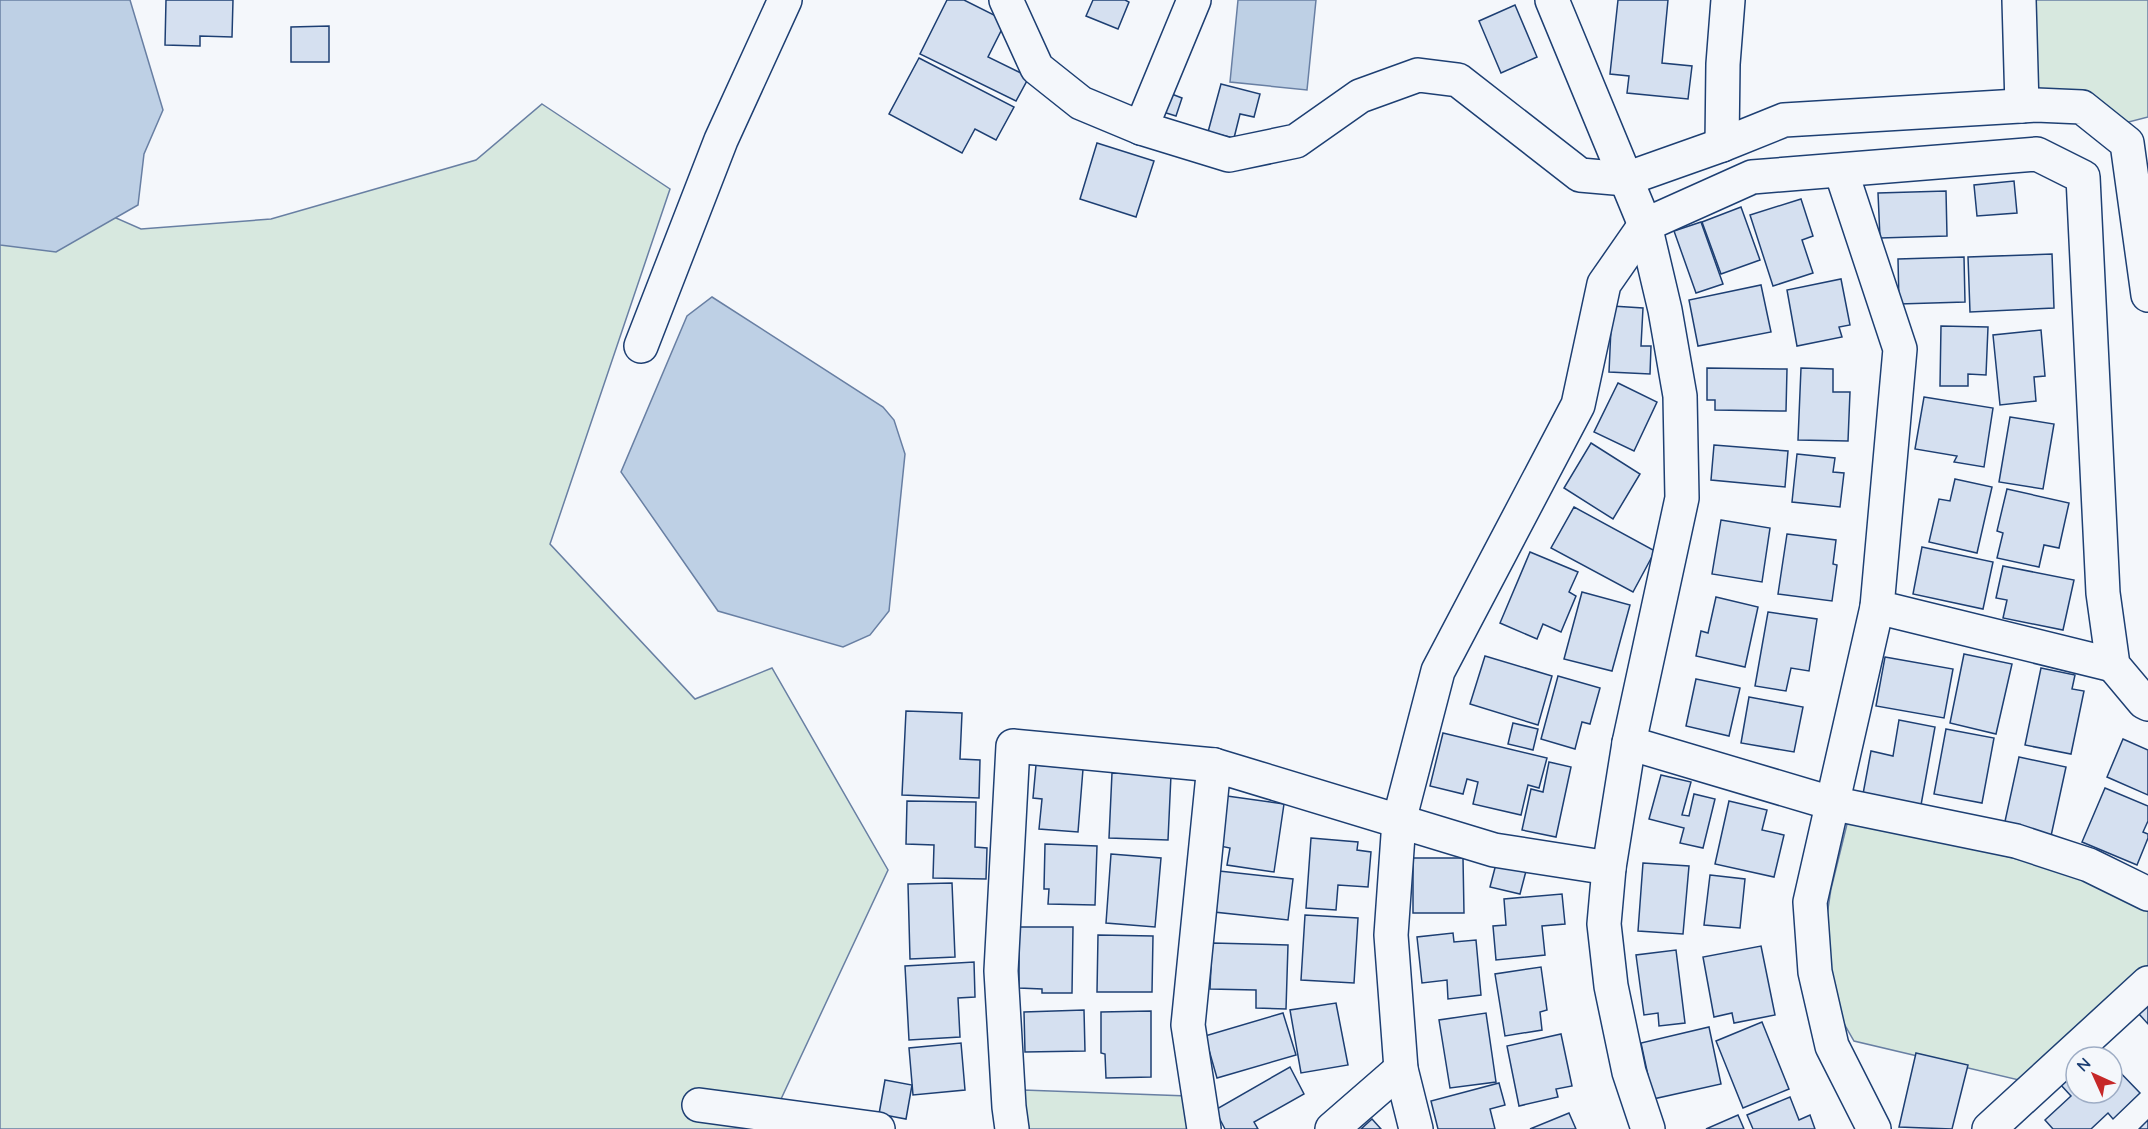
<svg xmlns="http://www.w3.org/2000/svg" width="2148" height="1129" viewBox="0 0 2148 1129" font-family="Quicksand,sans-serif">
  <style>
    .green { fill: #d7e8df; stroke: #687fa3; stroke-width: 1.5 }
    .water { fill: #bed0e5; stroke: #687fa3; stroke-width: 1.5 }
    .building { fill: #d5e0f0; stroke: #1d3f73; stroke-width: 1.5 }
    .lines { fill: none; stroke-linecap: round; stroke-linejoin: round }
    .minor-casing { stroke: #1d3f73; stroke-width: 36 }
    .minor { stroke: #f4f7fb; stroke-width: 33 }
  </style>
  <rect width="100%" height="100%" fill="#f4f7fb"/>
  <g class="green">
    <path d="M2034,0H2148V117L2121,124L2036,94Z"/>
    <path d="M542,104L670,189L550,544L695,699L772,668L888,870L767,1129H0V167L141,229L271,219L476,160Z"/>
    <path d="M1848,820L1986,851L2063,871L2148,908V965L2023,1081L1854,1041L1839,1015L1824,935L1831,889Z"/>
    <path d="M1023,1090L1188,1096L1194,1129H1029Z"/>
  </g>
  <g class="water">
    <path d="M0,0H130L163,110L144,154L138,205L56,252L0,245Z"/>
    <path d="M1238,0H1316L1307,90L1230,82Z"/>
    <path d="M712,297L883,407L894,420L905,454L889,611L870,635L843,647L718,611L621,472L687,316Z"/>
  </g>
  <g class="building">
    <path d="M166,0H233L232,37L200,36V46L165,45Z"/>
    <path d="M947,0H964L1006,21L988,57L1029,77L1016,101L920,54Z"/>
    <path d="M1093,0H1125L1129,2L1118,29L1086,16Z"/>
    <path d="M1618,0H1668L1662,63L1692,66L1688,99L1627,93L1629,76L1610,74Z"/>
    <path d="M1515,5L1537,57L1501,73L1479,21Z"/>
    <path d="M329,26V62H291V27Z"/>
    <path d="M919,58L1014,107L996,140L975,129L962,153L889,114Z"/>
    <path d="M1221,84L1260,94L1254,117L1240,114L1234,138L1208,132Z"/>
    <path d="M1169,93L1182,98L1176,116L1163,112Z"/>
    <path d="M1097,143L1154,161L1136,217L1080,199Z"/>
    <path d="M2014,181L2017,213L1977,216L1974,185Z"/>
    <path d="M1946,191L1947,236L1880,238L1878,193Z"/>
    <path d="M1801,199L1813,236L1802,240L1813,273L1773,286L1750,215Z"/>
    <path d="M1741,207L1760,260L1721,274L1702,222Z"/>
    <path d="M1701,222L1723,284L1696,293L1674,231Z"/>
    <path d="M2052,254L2054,308L1970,312L1968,257Z"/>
    <path d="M1964,257L1965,302L1899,304L1898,259Z"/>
    <path d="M1841,279L1850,325L1839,327L1842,337L1797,346L1787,290Z"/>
    <path d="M1761,285L1771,332L1698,346L1689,300Z"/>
    <path d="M1612,306L1643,308L1641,346H1651L1650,374L1609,372Z"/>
    <path d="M1941,326L1988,327L1986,375L1968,374V386H1940Z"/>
    <path d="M2041,330L2045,376L2034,377L2036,401L2000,405L1993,335Z"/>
    <path d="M1707,368L1787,369L1786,411L1715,410V400H1707Z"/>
    <path d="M1801,368L1833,369V392H1850L1848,441L1798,440Z"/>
    <path d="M1618,383L1657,402L1634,451L1594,432Z"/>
    <path d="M1924,397L1993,408L1984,467L1954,462L1957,456L1915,449Z"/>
    <path d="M2010,417L2054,424L2043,489L1999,482Z"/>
    <path d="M1591,443L1640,474L1613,519L1564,488Z"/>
    <path d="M1714,445L1788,451L1785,487L1711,480Z"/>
    <path d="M1797,454L1835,458L1833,472L1844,473L1840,507L1792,502Z"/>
    <path d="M1955,479L1992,487L1977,553L1929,542L1939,499L1950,501Z"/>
    <path d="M2007,489L2069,503L2059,548L2044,545L2039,567L1997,558L2003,533L1997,531Z"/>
    <path d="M1574,507L1655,551L1633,592L1551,548Z"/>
    <path d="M1721,520L1770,528L1762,582L1712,574Z"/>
    <path d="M1787,534L1836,540L1833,564L1837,565L1832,601L1778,594Z"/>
    <path d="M1922,547L1993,562L1983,609L1913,594Z"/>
    <path d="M1530,552L1578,572L1569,592L1576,596L1561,632L1543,624L1537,639L1500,623Z"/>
    <path d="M2003,566L2074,580L2063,630L2003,618L2007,600L1996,598Z"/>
    <path d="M1582,592L1630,605L1612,671L1564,659Z"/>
    <path d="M1716,597L1758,607L1745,667L1696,656L1701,631L1708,633Z"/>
    <path d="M1768,612L1817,619L1809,671L1791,668L1786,691L1755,686Z"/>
    <path d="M1964,654L2012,664L1996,734L1950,723Z"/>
    <path d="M1485,656L1552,676L1538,725L1470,704Z"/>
    <path d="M1885,657L1953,669L1944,718L1876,706Z"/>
    <path d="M2041,668L2075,675L2072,689L2084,691L2071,754L2025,745Z"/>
    <path d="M1558,676L1600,688L1590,724L1582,722L1575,749L1541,739Z"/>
    <path d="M1696,679L1740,688L1729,736L1686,726Z"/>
    <path d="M1749,697L1803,707L1794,752L1741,743Z"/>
    <path d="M906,711L962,713L960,759L980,760L979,798L902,795Z"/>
    <path d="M1899,720L1935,727L1921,805L1863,794L1871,751L1893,756Z"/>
    <path d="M1513,723L1538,729L1533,750L1508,744Z"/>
    <path d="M1946,729L1994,738L1982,803L1934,794Z"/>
    <path d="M1443,733L1547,758L1539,788L1528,785L1521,815L1473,804L1478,782L1467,779L1463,794L1430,786Z"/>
    <path d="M2123,739L2148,750V795L2107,777Z"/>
    <path d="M2019,757L2066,767L2051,836L2004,826Z"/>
    <path d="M1549,762L1571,767L1556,837L1522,830L1531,789L1543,792Z"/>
    <path d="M1036,765L1083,769L1078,832L1039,829L1042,799L1033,798Z"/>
    <path d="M1112,773L1171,775L1168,840L1109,838Z"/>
    <path d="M1661,775L1691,782L1682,815L1689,816L1694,794L1715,799L1703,848L1680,843L1684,828L1649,819Z"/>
    <path d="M2105,788L2148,806V821L2143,832L2148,834V838L2137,865L2082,842Z"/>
    <path d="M1227,796L1284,804L1274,872L1227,865L1230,848L1220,846Z"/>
    <path d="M907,801L976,802L975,847L987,848L986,879L933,878L934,845L906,844Z"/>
    <path d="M1729,801L1767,810L1762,830L1784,835L1774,877L1715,864Z"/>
    <path d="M1311,838L1358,842L1357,850L1371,852L1368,887L1338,885L1336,910L1306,908Z"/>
    <path d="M1045,844L1097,846L1095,905L1048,904L1049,889H1044Z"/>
    <path d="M1111,854L1161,858L1155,927L1106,923Z"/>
    <path d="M1413,858H1463L1464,913H1413Z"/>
    <path d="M1643,863L1689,866L1683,934L1638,931Z"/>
    <path d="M1496,864L1526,871L1520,894L1490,887Z"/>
    <path d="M1219,871L1293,879L1288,920L1214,912Z"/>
    <path d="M1710,875L1745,879L1740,928L1704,925Z"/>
    <path d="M952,883L955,957L910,959L908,884Z"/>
    <path d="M1562,894L1565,924L1542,926L1545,955L1496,960L1493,926L1506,925L1504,899Z"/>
    <path d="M1305,915L1358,918L1354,983L1301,980Z"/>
    <path d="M1019,927H1073L1072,993H1042V989L1019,988Z"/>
    <path d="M1453,933L1454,942L1476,940L1481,995L1448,999L1447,980L1422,983L1417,937Z"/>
    <path d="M1098,935L1153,936L1152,992H1097Z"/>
    <path d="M1212,943L1288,945L1286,1009L1256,1008V990L1210,989Z"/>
    <path d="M1761,946L1775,1015L1734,1023L1732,1013L1714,1017L1703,957Z"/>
    <path d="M1676,950L1685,1023L1659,1026L1658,1013L1644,1015L1636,955Z"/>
    <path d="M974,962L975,997L958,998L960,1037L909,1040L905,966Z"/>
    <path d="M1541,967L1547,1010L1540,1012L1542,1030L1505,1036L1495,974Z"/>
    <path d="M1336,1003L1348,1065L1301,1073L1290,1010Z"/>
    <path d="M2148,1005V1024L2139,1014Z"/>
    <path d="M1084,1010L1085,1051L1025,1052L1024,1012Z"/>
    <path d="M1151,1011V1077L1106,1078L1105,1054L1101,1053V1012Z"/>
    <path d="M1283,1013L1296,1055L1217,1078L1205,1036Z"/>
    <path d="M1486,1013L1496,1082L1450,1088L1439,1020Z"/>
    <path d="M1762,1022L1789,1089L1743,1108L1716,1041Z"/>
    <path d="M1709,1027L1721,1084L1653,1099L1641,1043Z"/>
    <path d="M1561,1034L1572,1086L1556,1089L1558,1097L1519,1106L1507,1046Z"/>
    <path d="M961,1043L965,1090L913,1095L909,1048Z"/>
    <path d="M2097,1048L2106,1057H2088Z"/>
    <path d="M1916,1053L1968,1065L1952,1129L1899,1127Z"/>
    <path d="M2112,1064L2140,1093L2113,1119L2108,1113L2091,1129H2053L2045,1120L2071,1096L2060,1084L2076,1069V1093H2112Z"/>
    <path d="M1290,1067L1304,1094L1254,1122L1258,1129H1225L1215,1110Z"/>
    <path d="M885,1080L912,1085L906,1119L879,1114Z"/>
    <path d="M1499,1083L1505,1105L1490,1109L1495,1129H1438L1431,1101Z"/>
    <path d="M1790,1097L1799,1120L1810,1115L1815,1129H1753L1747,1115Z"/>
    <path d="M1569,1113L1576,1129H1530Z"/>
    <path d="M1738,1115L1744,1129H1706Z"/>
    <path d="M1372,1119L1381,1129H1361Z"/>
    <path d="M2148,1120V1129H2139Z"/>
  </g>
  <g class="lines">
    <defs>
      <g id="minor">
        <path d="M1006,0L1037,68L1081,103L1141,128L1229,155L1296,141L1360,96L1418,75L1458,80L1580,175L1626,179L1722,145L1784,120L2036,105L2082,107L2127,143L2148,295"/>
        <path d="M1552,0L1645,225L1665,310L1680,396L1682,498L1629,743L1609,868L1604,924L1611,986L1629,1072L1648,1129"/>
        <path d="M2019,0L2022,106"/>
        <path d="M1141,128L1194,0"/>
        <path d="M1722,145L1723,64L1728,0"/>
        <path d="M1841,171L1900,349L1877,607L2113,665"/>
        <path d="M641,346L721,140L785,0"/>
        <path d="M1629,743L1831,803L2016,841L2089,865L2148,894"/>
        <path d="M699,1105L878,1129"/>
        <path d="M1012,1129L1009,1107L1001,971L1013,746L1214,765"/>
        <path d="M1204,1129L1188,1025L1214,765L1494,850L1609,868"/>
        <path d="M1332,1129L1401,1069"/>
        <path d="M1416,1129L1401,1069L1391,935L1399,821L1438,671L1578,405L1604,284L1645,225L1752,177L2037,154L2083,177L2103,593L2113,665L2144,702L2148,704"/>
        <path d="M1874,1129L1832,1046L1815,972L1810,902L1877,607"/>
        <path d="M1989,1129L2148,983"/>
      </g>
    </defs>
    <use href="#minor" class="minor-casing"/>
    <use href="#minor" class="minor"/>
  </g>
  <g transform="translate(2094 1075) rotate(315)"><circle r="28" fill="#f4f7fb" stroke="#9eadc5" stroke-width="1.5"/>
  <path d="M0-4.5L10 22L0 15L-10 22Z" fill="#c62828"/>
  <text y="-9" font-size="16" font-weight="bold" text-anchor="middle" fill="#1d3f73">N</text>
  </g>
</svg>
